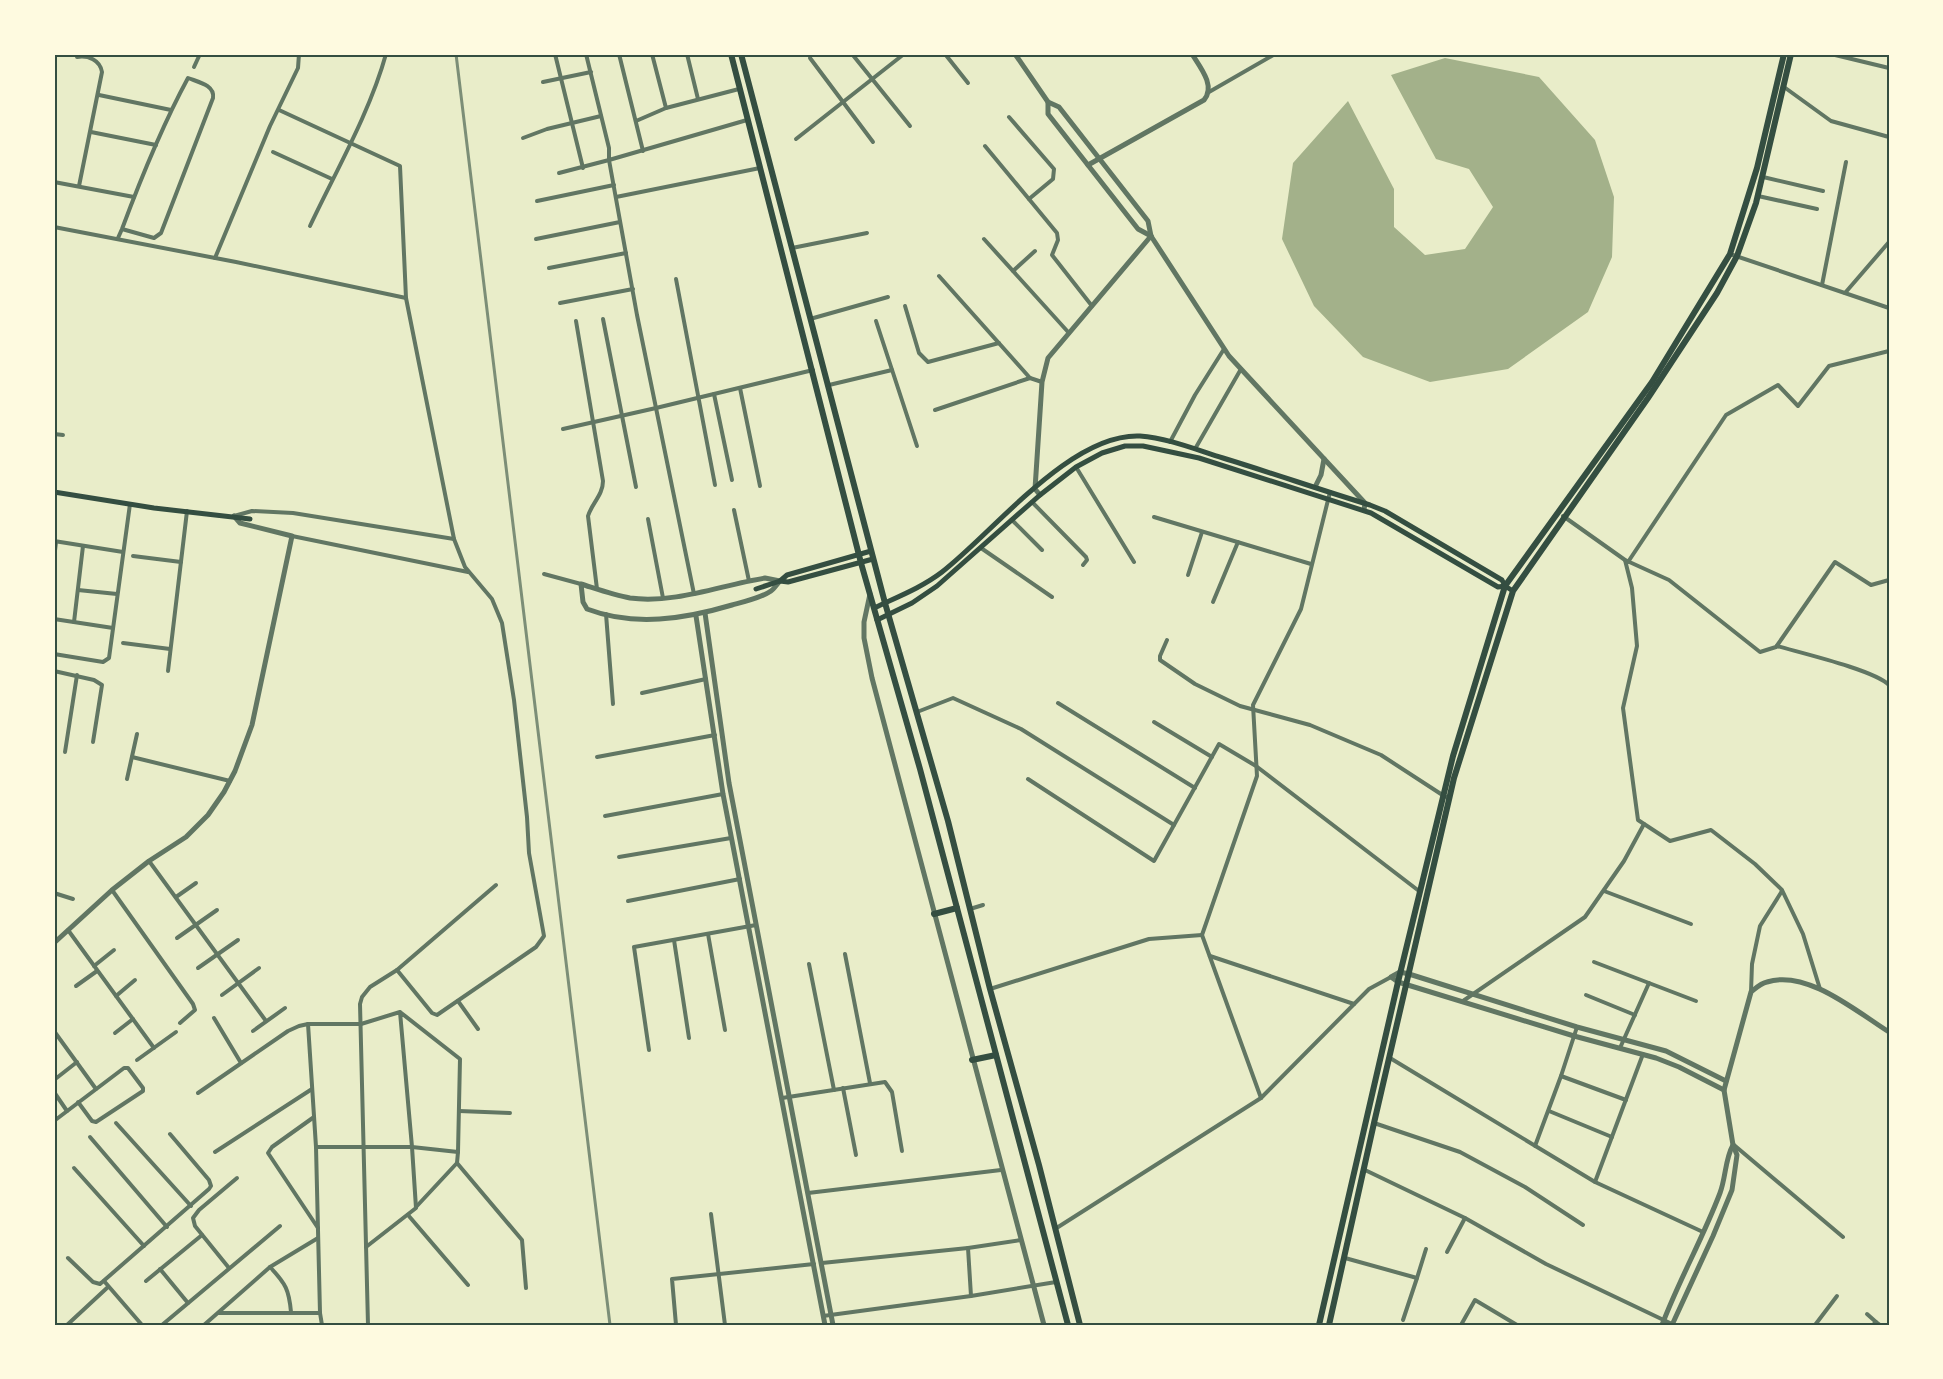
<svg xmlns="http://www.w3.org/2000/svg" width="1943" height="1379" viewBox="0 0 1943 1379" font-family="'Exo 2',sans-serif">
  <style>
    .water { fill: #a3b18a }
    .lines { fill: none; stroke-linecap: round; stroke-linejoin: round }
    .minor { stroke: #617663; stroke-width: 4 }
    .tertiary { stroke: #617663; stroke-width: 5 }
    .secondary { stroke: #344e41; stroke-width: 5 }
    .primary { stroke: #344e41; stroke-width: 6 }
    .rail { stroke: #7c8e77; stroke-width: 3 }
    .neatline { fill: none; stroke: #344e41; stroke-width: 2 }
  </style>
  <rect width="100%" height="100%" fill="#e9edc9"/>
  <path class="water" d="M1445,58L1539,77L1595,140L1614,197L1612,257L1588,312L1508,369L1430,382L1363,357L1314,306L1282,239L1293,163L1348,101L1394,189V227L1425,255L1465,249L1493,207L1469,169L1436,159L1391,75Z"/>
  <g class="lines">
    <g class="minor">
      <path d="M555,54L583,168"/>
      <path d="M619,54L643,151"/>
      <path d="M652,54L666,108"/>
      <path d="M687,54L698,99"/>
      <path d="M852,54L910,126"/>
      <path d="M945,54L968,83"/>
      <path d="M1831,54L1889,68"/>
      <path d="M167,55V54"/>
      <path d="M77,57C88,55 100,60 102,72L79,186"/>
      <path d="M810,58L873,142"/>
      <path d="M54,63H55"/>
      <path d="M194,67L200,54"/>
      <path d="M543,82L591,72"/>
      <path d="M1784,87L1831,121L1889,137"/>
      <path d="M1209,92L1275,54"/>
      <path d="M99,95L171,110"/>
      <path d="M279,110L400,166L406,298"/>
      <path d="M1009,117L1054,169L1053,179L1029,199"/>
      <path d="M636,121L666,108L739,89"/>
      <path d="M91,132L156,145"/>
      <path d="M523,138L547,129L601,116"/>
      <path d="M796,139L904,54"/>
      <path d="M985,146L1057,233L1058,240L1052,255L1092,306"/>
      <path d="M273,152L332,179"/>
      <path d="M559,173L609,160V148L586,54"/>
      <path d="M1763,177L1823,191"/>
      <path d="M54,182L134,197"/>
      <path d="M1758,196L1817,209"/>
      <path d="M616,197L760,168"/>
      <path d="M537,201L614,185"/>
      <path d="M310,226C336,171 370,112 386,54"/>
      <path d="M54,227L236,262L406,298L454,539L465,567L492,599L502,623L514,700L527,817L529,853L544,936L536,947L437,1015L432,1013L397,970"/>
      <path d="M118,238L122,229C141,178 162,126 188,78C198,82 215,85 213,98L161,233L154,238L122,229"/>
      <path d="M536,239L620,222"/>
      <path d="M984,239L1069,333"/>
      <path d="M792,248L867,233"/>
      <path d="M1730,254L1889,308"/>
      <path d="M215,258L270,126L298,68L299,54"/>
      <path d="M549,268L626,253"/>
      <path d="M1013,271L1035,251"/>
      <path d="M939,276L1030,378L1042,382"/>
      <path d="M676,279L715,485"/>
      <path d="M1822,285L1846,162"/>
      <path d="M1845,293L1889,242"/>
      <path d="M560,303L633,289"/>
      <path d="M905,306L919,353L928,362L999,343"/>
      <path d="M603,319L636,487"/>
      <path d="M810,319L888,297"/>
      <path d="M576,321L603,481C603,495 592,503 588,516L597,589"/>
      <path d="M876,321L917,446"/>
      <path d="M54,371H55"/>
      <path d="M829,385L892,370"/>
      <path d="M740,388L760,486"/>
      <path d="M714,394L732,480"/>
      <path d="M935,410L1030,378"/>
      <path d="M563,429L656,408L813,370"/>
      <path d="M54,434L63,435"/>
      <path d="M1170,442L1195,395L1224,349"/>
      <path d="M1195,449L1241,369"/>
      <path d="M1076,467L1134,562"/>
      <path d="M1032,502L1086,557L1087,560L1083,565"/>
      <path d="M734,510L749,581"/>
      <path d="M234,516L252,511L293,513L454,539"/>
      <path d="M1563,516L1625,560L1669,580L1760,652L1776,647L1835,562L1871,585L1889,580"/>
      <path d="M1154,517L1311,564"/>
      <path d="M648,519L663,598"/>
      <path d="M1012,520L1042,550"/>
      <path d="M292,536L468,572"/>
      <path d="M54,541L123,552"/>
      <path d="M981,548L1052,597"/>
      <path d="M133,556L181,562"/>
      <path d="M54,559L56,542"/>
      <path d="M1625,560L1632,588L1637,646L1623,708L1638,820L1670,841L1711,830L1755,864L1782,890L1803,934L1820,989"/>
      <path d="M1628,562L1726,415L1778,385L1798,406L1829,366L1889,351"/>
      <path d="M544,574L581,584"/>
      <path d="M1188,575L1202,532"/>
      <path d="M78,590L117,594"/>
      <path d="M694,594L637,315L609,160L747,120"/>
      <path d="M1213,602L1238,542"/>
      <path d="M606,614L613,704"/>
      <path d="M54,619L113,628"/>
      <path d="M74,622L83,546"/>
      <path d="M1167,640L1160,656V660L1195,684L1240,706L1310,725L1381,755L1444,796L1449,798"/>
      <path d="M123,643L170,649"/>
      <path d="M1777,646C1801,653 1874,670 1889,685"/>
      <path d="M54,654L103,662L109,658L130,504"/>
      <path d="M54,671L94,680L102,685L93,742"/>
      <path d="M168,671L187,511"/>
      <path d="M642,693L706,679"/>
      <path d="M1058,703L1195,788"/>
      <path d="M917,712L953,698L1021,729L1174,825"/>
      <path d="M1154,722L1212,757"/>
      <path d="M65,752L77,675"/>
      <path d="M132,757L230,781"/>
      <path d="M597,757L715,735"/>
      <path d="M127,779L137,734"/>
      <path d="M1028,779L1154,861L1219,744L1256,766L1419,891"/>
      <path d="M605,816L723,794"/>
      <path d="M619,857L731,838"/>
      <path d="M149,861L266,1021"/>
      <path d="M112,890L193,1004L195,1010L180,1023"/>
      <path d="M1604,891L1691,924"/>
      <path d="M54,893L73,899"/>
      <path d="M176,897L196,883"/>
      <path d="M628,901L740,879"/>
      <path d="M970,909L983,905"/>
      <path d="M68,930L154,1048"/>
      <path d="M708,934L725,1030"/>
      <path d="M177,938L217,910"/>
      <path d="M674,940L689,1038"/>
      <path d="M845,954L870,1083"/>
      <path d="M1210,956L1354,1004"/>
      <path d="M1594,962L1696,1001"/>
      <path d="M809,964L834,1090"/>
      <path d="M94,966L114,950"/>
      <path d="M198,968L238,940"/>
      <path d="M76,986L97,971"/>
      <path d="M990,989L1149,939L1202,935"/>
      <path d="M1751,992L1752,964L1760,926L1782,891"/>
      <path d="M222,995L259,968"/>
      <path d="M1586,995L1635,1015"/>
      <path d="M116,996L135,980"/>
      <path d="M458,1001L478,1029"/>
      <path d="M1463,1001L1585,917L1624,861L1644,824"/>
      <path d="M214,1018L241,1063"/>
      <path d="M54,1031L96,1089"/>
      <path d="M253,1031L285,1008"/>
      <path d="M115,1033L133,1019"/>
      <path d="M1620,1048L1649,983"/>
      <path d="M649,1050L634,947L756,925"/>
      <path d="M1390,1058L1595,1182L1703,1232"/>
      <path d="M137,1060L176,1032"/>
      <path d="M1561,1076L1626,1100"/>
      <path d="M54,1080L77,1062"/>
      <path d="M843,1088L856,1155"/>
      <path d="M54,1092L67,1111"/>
      <path d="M198,1093L288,1031L299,1026L308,1024"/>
      <path d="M782,1098L885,1082L892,1092L902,1151"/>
      <path d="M1261,1098L1202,935L1257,776L1253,705L1301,609L1330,492"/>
      <path d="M459,1111L510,1113"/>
      <path d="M1549,1111L1612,1137"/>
      <path d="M314,1117L272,1147L268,1153L318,1228"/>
      <path d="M54,1121L124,1068H128L143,1088V1091L96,1122L92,1121L78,1102"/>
      <path d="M116,1123L191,1206"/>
      <path d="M1374,1123L1460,1152L1525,1187L1583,1225"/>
      <path d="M90,1137L167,1227"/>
      <path d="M1734,1145L1843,1237"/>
      <path d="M1535,1146L1561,1076L1577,1027"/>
      <path d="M316,1147H412L416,1208L366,1247"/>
      <path d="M215,1152L312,1089"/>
      <path d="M458,1152L457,1163L522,1240L526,1288"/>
      <path d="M74,1168L144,1246"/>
      <path d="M1365,1170L1465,1218L1546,1264L1672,1324"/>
      <path d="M1595,1182L1643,1054"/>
      <path d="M808,1193L1001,1170"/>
      <path d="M416,1207L457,1163"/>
      <path d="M711,1214L725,1325"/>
      <path d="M408,1215L468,1285"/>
      <path d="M1055,1229L1261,1098L1369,989L1391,977"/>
      <path d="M968,1248L1021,1240"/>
      <path d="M1447,1252L1465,1218"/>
      <path d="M68,1258L93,1282L100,1284L209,1189L211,1186L209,1180L170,1134"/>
      <path d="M1345,1258L1417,1278L1426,1249"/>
      <path d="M822,1263L968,1248L971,1296"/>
      <path d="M270,1267C286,1284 289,1290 291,1312"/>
      <path d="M229,1268L195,1226L193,1218L199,1210L237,1178"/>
      <path d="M160,1269L188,1303"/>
      <path d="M104,1281L142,1325"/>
      <path d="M146,1281L202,1235"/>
      <path d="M219,1313H320"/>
      <path d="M1867,1314L1876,1322"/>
      <path d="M823,1316L971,1296L1056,1282"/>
      <path d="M1403,1320L1417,1278"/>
      <path d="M67,1325L108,1287"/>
      <path d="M162,1325L280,1226"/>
      <path d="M204,1325L270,1267L318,1238"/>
      <path d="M322,1325L320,1313L316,1147L308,1024H361L400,1012L412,1147L458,1152L460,1059L400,1012"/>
      <path d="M368,1325L360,1004L362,997L370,987L397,970L496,885"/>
      <path d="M676,1325L672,1279L814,1264"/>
      <path d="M1461,1325L1475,1300L1517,1325"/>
      <path d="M1815,1325L1837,1296"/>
      <path d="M1873,1325L1876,1322L1880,1325"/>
    </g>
    <g class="tertiary">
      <path d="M1015,54L1048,102V114L1138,229L1151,236"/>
      <path d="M1048,102L1059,107L1148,221L1151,236L1229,356L1365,503L1364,510"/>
      <path d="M1088,165L1204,100C1216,86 1200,67 1192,54"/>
      <path d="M1315,487L1321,475L1324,459"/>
      <path d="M1040,495L1035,489L1042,382L1048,358L1151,236"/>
      <path d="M765,578L780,581C777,584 774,589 771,591C761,598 743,602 732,605C685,619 634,627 587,609L583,602L581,584C597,589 614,595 630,598C675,604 721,585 765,578Z"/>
      <path d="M870,594L864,622V638L872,678L1044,1325"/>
      <path d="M705,613L729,783L833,1325"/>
      <path d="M696,616L723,794L825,1325"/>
      <path d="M54,943L112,890L149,861L186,837L208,815L224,792L235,771L252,725L292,536L240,523L234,516"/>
      <path d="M1724,1090L1679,1067L1656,1058L1574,1036L1398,982L1391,977L1400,972L1409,974L1577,1027L1666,1051L1726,1081"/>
      <path d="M1662,1325C1679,1280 1703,1238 1720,1193C1726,1177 1725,1159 1733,1145"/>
      <path d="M1672,1325L1713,1236L1732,1190L1737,1155L1733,1145L1724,1090L1751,992C1756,988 1761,983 1767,982C1807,969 1857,1012 1889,1032"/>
    </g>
    <g class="secondary">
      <path d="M54,492L154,508L250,519"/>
      <path d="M780,581L788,582L873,559"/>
      <path d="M756,589L780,581L787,575L871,551"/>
      <path d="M874,608C897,597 921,588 942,572C993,533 1070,433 1140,436C1168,438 1197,450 1223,458C1272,473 1321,490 1370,505L1385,511L1502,580L1505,586L1513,591"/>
      <path d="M877,620L912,603L937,586L1040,495L1076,467L1102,453L1125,446H1143L1199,458L1371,513L1498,587L1505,586"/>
    </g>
    <g class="primary">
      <path d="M731,54L861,563L920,769L1068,1325"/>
      <path d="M741,54L885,603L948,821L990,989L1039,1165L1080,1325"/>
      <path d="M934,914L957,908"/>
      <path d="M972,1060L996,1055"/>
      <path d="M1319,1325L1398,982L1453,756L1505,586L1652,382L1730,254L1757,168L1784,54"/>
      <path d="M1329,1325L1374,1123L1454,778L1513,591L1648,398L1717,293L1737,256L1756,203L1791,54"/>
    </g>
    <path class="rail" d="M456,54L610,1325"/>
  </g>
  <rect width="1943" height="1379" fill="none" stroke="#fefae0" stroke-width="111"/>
  <rect x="56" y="56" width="1832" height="1268" class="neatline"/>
</svg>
